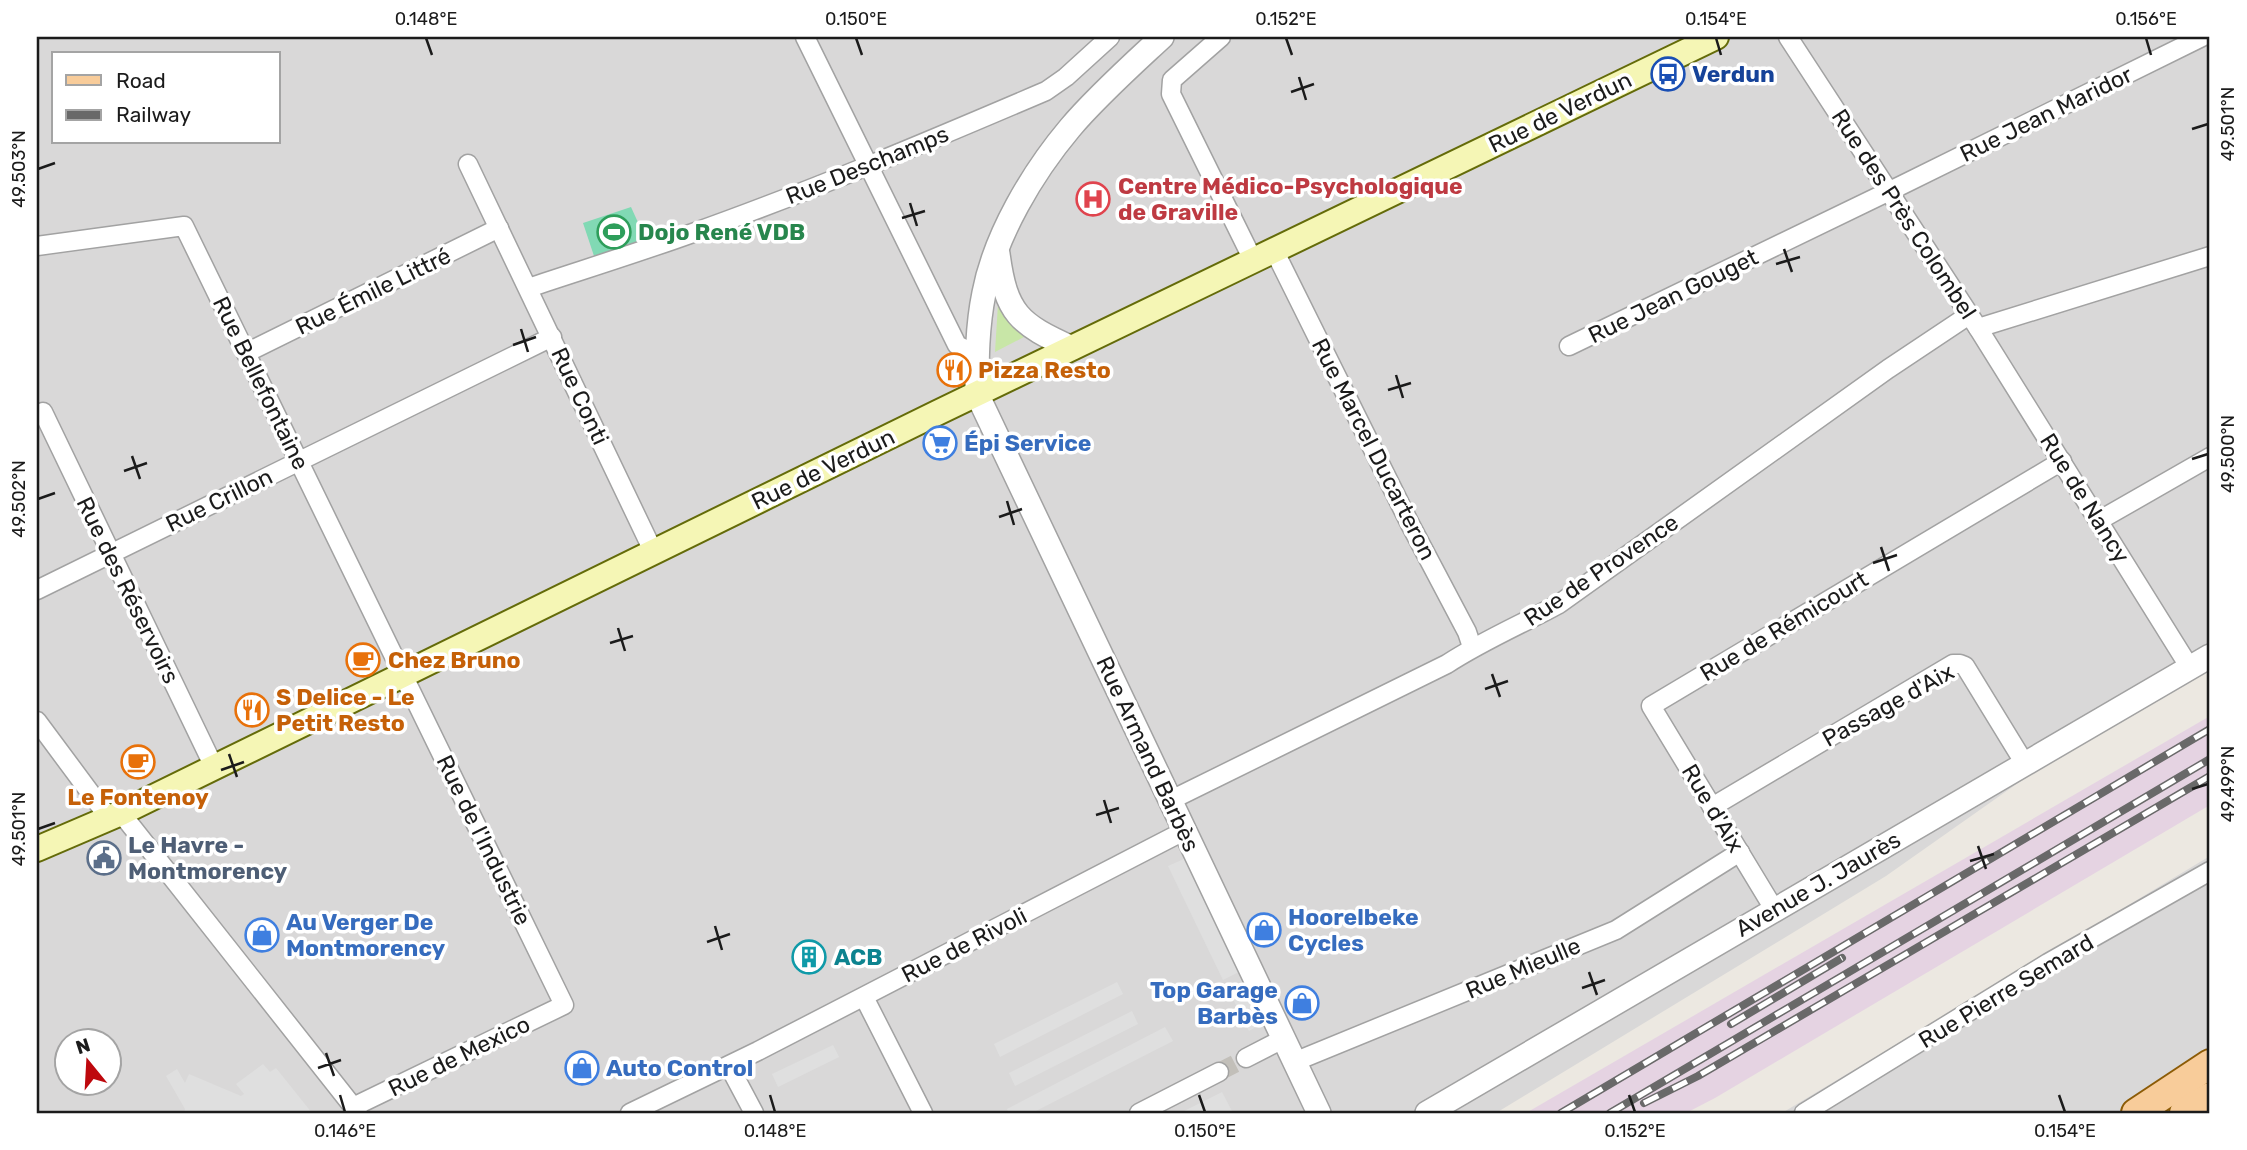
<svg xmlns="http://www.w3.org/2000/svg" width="2247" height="1150" viewBox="0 0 2247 1150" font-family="Rubik,sans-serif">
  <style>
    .residential { fill: #d9d8d8; fill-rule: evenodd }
    .industrial { fill: #e5d3e2 }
    .grass { fill: #c8e6a7 }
    .pitch { fill: #81d9b4 }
    .parking { fill: #dfdfdf }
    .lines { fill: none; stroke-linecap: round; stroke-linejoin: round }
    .minor-tunnel { stroke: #c2bfb9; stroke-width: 18; stroke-dasharray: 18 9; stroke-linecap: butt }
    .minor-casing { stroke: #a2a2a2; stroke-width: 21 }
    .tertiary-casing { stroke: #a2a2a2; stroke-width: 26 }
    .secondary-casing { stroke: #646b09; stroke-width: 28 }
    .primary-casing { stroke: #8c5b06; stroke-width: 32 }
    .minor { stroke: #fff; stroke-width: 18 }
    .tertiary { stroke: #fff; stroke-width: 23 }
    .secondary { stroke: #f5f6b5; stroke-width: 24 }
    .primary { stroke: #f8cc9a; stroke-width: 28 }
    .rail-casing { stroke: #696969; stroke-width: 8 }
    .rail { stroke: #fff; stroke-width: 5; stroke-dasharray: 16; stroke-linecap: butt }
    .ticks { fill: none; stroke: #1b1b1b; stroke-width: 2.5 }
    .labels { text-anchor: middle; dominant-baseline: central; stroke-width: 7; stroke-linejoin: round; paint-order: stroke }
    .transit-label { font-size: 23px; font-weight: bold; fill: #164399; stroke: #fff; text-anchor: start }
    .street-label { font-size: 23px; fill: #1b1b1b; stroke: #fff }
    .health-label { font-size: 23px; font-weight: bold; fill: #be3a42; stroke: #fff; text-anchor: start }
    .leisure-label { font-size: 23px; font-weight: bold; fill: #27864d; stroke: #fff; text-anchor: start }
    .food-label { font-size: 23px; font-weight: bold; fill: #c56008; stroke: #fff; text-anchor: start }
    .shop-label { font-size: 23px; font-weight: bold; fill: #366cbe; stroke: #fff; text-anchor: start }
    .service-label { font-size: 23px; font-weight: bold; fill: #4e5e75; stroke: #fff; text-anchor: start }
    .culture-label { font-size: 23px; font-weight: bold; fill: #0d838f; stroke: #fff; text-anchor: start }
    .neatline { fill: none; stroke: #1b1b1b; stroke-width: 2.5 }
    .ticks-label { font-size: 18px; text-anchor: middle; fill: #1b1b1b }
  </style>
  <rect width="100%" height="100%" fill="#ece8e1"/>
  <g class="residential">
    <path d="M37,37H2210V648L1886,876L1496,1113H37ZM54,54H278V142H54ZM66,1042H108V1084H66Z"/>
    <path d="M2210,856V1087L2168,1113H1782Z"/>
  </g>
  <path class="industrial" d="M2210,716V805L1715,1098L1686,1113H1526Z"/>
  <path class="grass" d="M998,304L1009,322L1024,337L995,352Z"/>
  <path class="pitch" d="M631,207L646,240L594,256L583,223Z"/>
  <g class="parking">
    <path d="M1184,859L1239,972L1223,980L1168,866Z"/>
    <path d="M1117,982L1123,994L1000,1057L994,1044Z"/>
    <path d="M1244,986L1263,1023L1249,1031L1230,993Z"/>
    <path d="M1132,1011L1138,1024L1015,1086L1009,1073Z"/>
    <path d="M1165,1027L1173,1041L1032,1113H1009L1007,1109Z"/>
    <path d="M833,1045L839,1057L778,1087L772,1074Z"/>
    <path d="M263,1064L270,1072L276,1068L312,1113H208L204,1110L203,1113H184L185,1109L166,1076L177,1069L185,1083L189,1074L241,1096L244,1094L236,1084Z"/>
    <path d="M1222,1092L1233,1113H1180Z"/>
  </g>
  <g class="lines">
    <path class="minor-tunnel" d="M1219,1072L1246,1058"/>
    <defs>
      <g id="minor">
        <path d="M805,37L957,345L977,355"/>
        <path d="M1221,37L1172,80L1171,94L1253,260"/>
        <path d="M1788,37L1978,328L2210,256"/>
        <path d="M468,164L654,553"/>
        <path d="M37,246L184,226L564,1005L353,1107"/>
        <path d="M1274,250L1410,524L1467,632L1472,647"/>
        <path d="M528,288C582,270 637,253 690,234C811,191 929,141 1046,91L1066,77L1110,37"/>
        <path d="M1978,328L2190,668"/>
        <path d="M1569,346L1902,185L2202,37"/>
        <path d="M246,353L499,228"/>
        <path d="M43,412L214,767"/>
        <path d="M2100,520L2210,457"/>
        <path d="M37,590L552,337"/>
        <path d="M37,721L109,818"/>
        <path d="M1169,801L1447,664C1482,641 1522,624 1559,604L1888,369L1969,315"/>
        <path d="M1712,807L1953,664H1960L1965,666L2025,764"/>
        <path d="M121,813L358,1113"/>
        <path d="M1774,909L1651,706L2062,461"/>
        <path d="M864,997L923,1113"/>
        <path d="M1246,1058L1283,1039"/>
        <path d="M1294,1062L1616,930L1740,852"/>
        <path d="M729,1066L754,1113"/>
        <path d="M630,1113L758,1051L1184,831"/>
        <path d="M1139,1113L1219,1072"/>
        <path d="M1804,1113L2048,963L2210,871"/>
      </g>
      <g id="tertiary">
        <path d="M1162,37C1133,64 1096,97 1070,128C1033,172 995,235 984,293C977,327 977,360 977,394L1319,1113"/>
        <path d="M998,254C1006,314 1019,324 1072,348"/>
        <path d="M1427,1113L2210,656"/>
      </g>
      <path id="secondary" d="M37,849L121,813L937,413L1716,37"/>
      <g id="primary">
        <path d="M2136,1113L2210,1064"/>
        <path d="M2184,1113L2210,1097"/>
      </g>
    </defs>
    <use href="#minor" class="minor-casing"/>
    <use href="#tertiary" class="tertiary-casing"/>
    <use href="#secondary" class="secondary-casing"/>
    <use href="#primary" class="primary-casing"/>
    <use href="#minor" class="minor"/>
    <use href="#tertiary" class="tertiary"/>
    <use href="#secondary" class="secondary"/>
    <use href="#primary" class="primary"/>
    <defs>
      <g id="rail">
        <path d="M1731,1024L1842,958"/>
        <path d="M1644,1103L1698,1076L2210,776"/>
        <path d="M1561,1113L2210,729"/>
        <path d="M1610,1113L2210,759"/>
      </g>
    </defs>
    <use href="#rail" class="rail-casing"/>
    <use href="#rail" class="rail"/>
  </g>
  <path class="ticks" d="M426,38L432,55M856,38L862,55M1286,38L1292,55M1716,38L1721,55M2146,38L2151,55M1299,77L1306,100M1291,92L1314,84M2192,129L2208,124M38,169L55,163M910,203L917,226M902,218L925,211M1784,249L1792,272M1776,264L1800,257M521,329L528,352M513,345L536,337M1396,375L1403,398M1388,390L1411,383M132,456L140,479M2192,459L2208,454M124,471L147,463M38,499L55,493M1007,501L1014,525M999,517L1022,509M1881,547L1889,571M1873,563L1897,555M618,628L625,651M610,643L633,636M1492,674L1500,697M1485,689L1508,681M229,754L237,777M221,770L244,762M2192,789L2208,784M1104,800L1111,823M1096,815L1119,808M38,829L55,823M1978,846L1986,869M1970,861L1994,854M715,926L722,950M707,942L730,934M1589,972L1597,995M1582,988L1605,980M326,1053L334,1076M318,1068L341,1060M340,1095L345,1112M770,1095L775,1112M1199,1095L1205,1112M1629,1095L1635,1112M2059,1095L2065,1112"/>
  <defs>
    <symbol id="bus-ring" viewBox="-11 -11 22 22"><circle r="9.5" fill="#fff" stroke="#1a4fb4" stroke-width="1.5"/><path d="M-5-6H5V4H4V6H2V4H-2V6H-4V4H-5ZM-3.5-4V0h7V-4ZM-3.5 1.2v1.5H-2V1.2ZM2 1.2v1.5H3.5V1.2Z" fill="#1a4fb4"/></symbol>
    <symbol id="hospital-ring" viewBox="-11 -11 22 22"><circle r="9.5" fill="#fff" stroke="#e0444e" stroke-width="1.5"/><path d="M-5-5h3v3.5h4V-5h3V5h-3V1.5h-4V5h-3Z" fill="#e0444e"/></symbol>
    <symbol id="stadium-ring" viewBox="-11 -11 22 22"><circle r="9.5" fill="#fff" stroke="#2e9e5b" stroke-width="1.5"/><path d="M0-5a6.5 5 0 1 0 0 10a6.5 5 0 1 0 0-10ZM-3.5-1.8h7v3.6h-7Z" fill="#2e9e5b"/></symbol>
    <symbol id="restaurant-ring" viewBox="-11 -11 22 22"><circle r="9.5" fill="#fff" stroke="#e8710a" stroke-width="1.5"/><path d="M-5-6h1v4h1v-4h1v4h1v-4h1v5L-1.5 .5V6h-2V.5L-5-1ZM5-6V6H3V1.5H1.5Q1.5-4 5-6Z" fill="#e8710a"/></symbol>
    <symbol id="supermarket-ring" viewBox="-11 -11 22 22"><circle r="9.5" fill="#fff" stroke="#3f7fe0" stroke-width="1.5"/><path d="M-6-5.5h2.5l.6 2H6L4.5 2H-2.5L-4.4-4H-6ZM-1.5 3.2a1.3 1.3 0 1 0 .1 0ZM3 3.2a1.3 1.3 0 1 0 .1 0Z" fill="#3f7fe0"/></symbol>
    <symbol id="cafe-ring" viewBox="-11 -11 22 22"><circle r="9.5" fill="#fff" stroke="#e8710a" stroke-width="1.5"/><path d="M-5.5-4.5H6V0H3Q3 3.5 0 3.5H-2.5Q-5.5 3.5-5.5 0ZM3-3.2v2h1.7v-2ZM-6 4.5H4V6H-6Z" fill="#e8710a"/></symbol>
    <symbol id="civic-ring" viewBox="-11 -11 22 22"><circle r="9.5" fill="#fff" stroke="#5c6f8a" stroke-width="1.5"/><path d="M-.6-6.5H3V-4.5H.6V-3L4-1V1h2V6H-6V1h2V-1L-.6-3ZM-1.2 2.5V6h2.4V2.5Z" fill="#5c6f8a"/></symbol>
    <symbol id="shop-ring" viewBox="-11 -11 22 22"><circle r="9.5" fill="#fff" stroke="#3f7fe0" stroke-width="1.5"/><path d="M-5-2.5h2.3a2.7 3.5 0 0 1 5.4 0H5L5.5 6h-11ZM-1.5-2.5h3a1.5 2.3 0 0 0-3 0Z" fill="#3f7fe0"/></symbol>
    <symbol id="building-ring" viewBox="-11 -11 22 22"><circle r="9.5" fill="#fff" stroke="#0f9aa8" stroke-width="1.5"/><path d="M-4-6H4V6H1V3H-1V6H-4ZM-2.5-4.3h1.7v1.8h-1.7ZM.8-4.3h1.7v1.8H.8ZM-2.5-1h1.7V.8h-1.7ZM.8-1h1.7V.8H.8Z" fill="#0f9aa8"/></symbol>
  </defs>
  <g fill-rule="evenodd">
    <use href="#bus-ring" x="1649" y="55" width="38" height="38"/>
    <use href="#hospital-ring" x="1074" y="180" width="38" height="38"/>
    <use href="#stadium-ring" x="595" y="213" width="38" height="38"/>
    <use href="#restaurant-ring" x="935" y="351" width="38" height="38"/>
    <use href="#supermarket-ring" x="921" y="424" width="38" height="38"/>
    <use href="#cafe-ring" x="344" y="641" width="38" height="38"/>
    <use href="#restaurant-ring" x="233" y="691" width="38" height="38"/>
    <use href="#cafe-ring" x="119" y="743" width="38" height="38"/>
    <use href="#civic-ring" x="85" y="839" width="38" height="38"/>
    <use href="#shop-ring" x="1245" y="911" width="38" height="38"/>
    <use href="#shop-ring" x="243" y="916" width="38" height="38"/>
    <use href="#building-ring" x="790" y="938" width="38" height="38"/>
    <use href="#shop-ring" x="1283" y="984" width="38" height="38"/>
    <use href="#shop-ring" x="563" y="1049" width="38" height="38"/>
  </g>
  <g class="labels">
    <g class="transit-label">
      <text x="1692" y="74">Verdun</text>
    </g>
    <g class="street-label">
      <text transform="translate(1560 112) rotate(-26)">Rue de Verdun</text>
      <text transform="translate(2046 114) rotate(-26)">Rue Jean Maridor</text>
      <text transform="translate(867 165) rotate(-22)">Rue Deschamps</text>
      <text transform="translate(1904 214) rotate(57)">Rue des Près Colombel</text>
      <text transform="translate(373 291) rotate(-26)">Rue Émile Littré</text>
      <text transform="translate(1673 296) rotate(-26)">Rue Jean Gouget</text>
      <text transform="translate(261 383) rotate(64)">Rue Bellefontaine</text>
      <text transform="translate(580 396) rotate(65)">Rue Conti</text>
      <text transform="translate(1374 449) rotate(63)">Rue Marcel Ducarteron</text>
      <text transform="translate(823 469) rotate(-26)">Rue de Verdun</text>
      <text transform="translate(2085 498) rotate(58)">Rue de Nancy</text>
      <text transform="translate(219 500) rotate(-26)">Rue Crillon</text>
      <text transform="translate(1601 570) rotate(-34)">Rue de Provence</text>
      <text transform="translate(128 590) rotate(64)">Rue des Réservoirs</text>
      <text transform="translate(1784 626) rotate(-31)">Rue de Rémicourt</text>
      <text transform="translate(1888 705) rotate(-29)">Passage d'Aix</text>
      <text transform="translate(1148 754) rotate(65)">Rue Armand Barbès</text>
      <text transform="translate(1713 808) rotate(59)">Rue d'Aix</text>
      <text transform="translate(484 840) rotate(64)">Rue de l'Industrie</text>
      <text transform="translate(1818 884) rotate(-30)">Avenue J. Jaurès</text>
      <text transform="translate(964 945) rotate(-27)">Rue de Rivoli</text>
      <text transform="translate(1523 968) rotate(-23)">Rue Mieulle</text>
      <text transform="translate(2006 991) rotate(-31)">Rue Pierre Semard</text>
      <text transform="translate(459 1056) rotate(-26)">Rue de Mexico</text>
    </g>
    <g class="health-label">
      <text x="1118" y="186">Centre Médico-Psychologique<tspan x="1118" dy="26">de Graville</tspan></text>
    </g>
    <g class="leisure-label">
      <text x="638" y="232">Dojo René VDB</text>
    </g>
    <g class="food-label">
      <text x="978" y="370">Pizza Resto</text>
      <text x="388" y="660">Chez Bruno</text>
      <text x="276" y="697">S Delice - Le<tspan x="276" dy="26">Petit Resto</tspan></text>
      <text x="138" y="797" text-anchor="middle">Le Fontenoy</text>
    </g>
    <g class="shop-label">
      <text x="964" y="443">Épi Service</text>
      <text x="1288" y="917">Hoorelbeke<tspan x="1288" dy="26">Cycles</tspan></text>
      <text x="286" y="922">Au Verger De<tspan x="286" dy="26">Montmorency</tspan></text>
      <text x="1278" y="990" text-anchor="end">Top Garage<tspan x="1278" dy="26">Barbès</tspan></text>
      <text x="606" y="1068">Auto Control</text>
    </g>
    <g class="service-label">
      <text x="128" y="845">Le Havre -<tspan x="128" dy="26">Montmorency</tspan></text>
    </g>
    <g class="culture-label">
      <text x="834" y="957">ACB</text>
    </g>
  </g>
  <rect width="2247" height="1150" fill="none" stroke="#ffffff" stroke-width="77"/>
  <rect x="52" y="52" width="228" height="91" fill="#ffffff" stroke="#a4a4a4" stroke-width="2"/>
  <rect x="66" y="75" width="35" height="10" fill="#f8cc9a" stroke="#a4a4a4" stroke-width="2"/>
  <text x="116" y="88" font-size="21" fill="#1b1b1b">Road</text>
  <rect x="66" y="110" width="35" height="10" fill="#696969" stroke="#a4a4a4" stroke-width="2"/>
  <text x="116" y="122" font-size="21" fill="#1b1b1b">Railway</text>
  <g transform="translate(88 1062) rotate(342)"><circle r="33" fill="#ffffff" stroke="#a4a4a4" stroke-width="2"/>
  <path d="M0-5L12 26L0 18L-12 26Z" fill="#be080d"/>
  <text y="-10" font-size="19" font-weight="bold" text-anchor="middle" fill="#1b1b1b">N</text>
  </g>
  <rect x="38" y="38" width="2170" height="1074" class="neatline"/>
  <g class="ticks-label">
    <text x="426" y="25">0.148°E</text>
    <text x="856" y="25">0.150°E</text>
    <text x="1286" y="25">0.152°E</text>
    <text x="1716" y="25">0.154°E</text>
    <text x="2146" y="25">0.156°E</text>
    <text transform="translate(2228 124) rotate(-90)" y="6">49.501°N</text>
    <text transform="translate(19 169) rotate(-90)" y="6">49.503°N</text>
    <text transform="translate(2228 454) rotate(-90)" y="6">49.500°N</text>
    <text transform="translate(19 499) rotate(-90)" y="6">49.502°N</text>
    <text transform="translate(2228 784) rotate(-90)" y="6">49.499°N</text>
    <text transform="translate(19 829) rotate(-90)" y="6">49.501°N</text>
    <text x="345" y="1137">0.146°E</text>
    <text x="775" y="1137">0.148°E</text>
    <text x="1205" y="1137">0.150°E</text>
    <text x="1635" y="1137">0.152°E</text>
    <text x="2065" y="1137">0.154°E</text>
  </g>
</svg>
